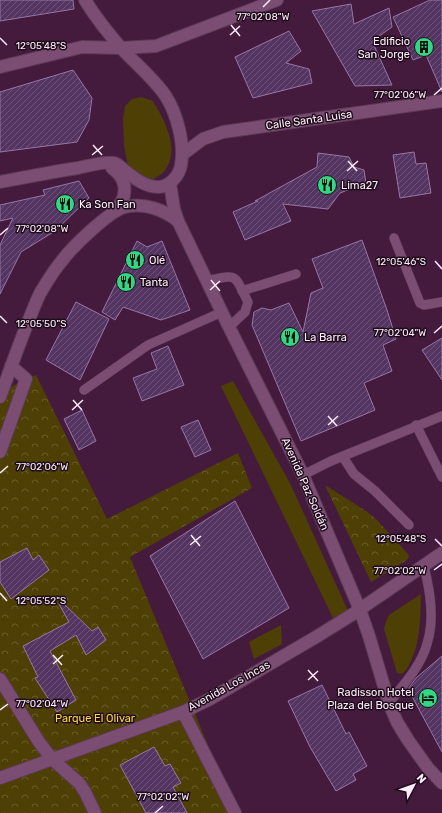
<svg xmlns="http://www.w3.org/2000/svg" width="442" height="813" viewBox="0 0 442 813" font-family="Rubik,sans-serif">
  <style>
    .green { fill: #4e4004 }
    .park { fill: url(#park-crowns) }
    .building { fill: url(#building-hatch); stroke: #9776a7 }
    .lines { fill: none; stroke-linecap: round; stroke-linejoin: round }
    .lane-casing { stroke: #5c3a56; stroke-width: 10 }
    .street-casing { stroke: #5c3a56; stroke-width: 14 }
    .secondary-casing { stroke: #5c3a56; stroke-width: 14 }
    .lane { stroke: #7c4d72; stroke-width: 9 }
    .street { stroke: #7c4d72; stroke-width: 12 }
    .secondary { stroke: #7c4d72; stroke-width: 12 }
    .ticks { fill: none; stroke: #fdecf9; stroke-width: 1.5 }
    .labels { text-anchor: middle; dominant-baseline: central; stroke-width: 3; stroke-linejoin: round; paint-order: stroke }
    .poi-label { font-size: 11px; fill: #fdecf9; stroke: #200d1c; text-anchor: start }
    .street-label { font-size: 11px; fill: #fdecf9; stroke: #200d1c }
    .park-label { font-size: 11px; fill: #fdd83b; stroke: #200d1c }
    .ticks-label { font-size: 10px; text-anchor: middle; fill: #fdecf9; stroke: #200d1c; stroke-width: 3; stroke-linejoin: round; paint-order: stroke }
  </style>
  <defs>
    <pattern id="park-crowns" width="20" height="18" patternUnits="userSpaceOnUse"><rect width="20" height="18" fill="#4e4004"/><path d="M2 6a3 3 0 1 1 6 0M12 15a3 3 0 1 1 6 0" fill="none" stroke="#685c29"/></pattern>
    <pattern id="building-hatch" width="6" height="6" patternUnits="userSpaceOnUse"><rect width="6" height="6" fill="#543561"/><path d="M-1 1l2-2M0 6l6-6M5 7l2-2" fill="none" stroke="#6e5278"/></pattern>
  </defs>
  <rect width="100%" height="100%" fill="#441a3d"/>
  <g class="green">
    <path d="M141,97L153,101C164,120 180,147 166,169C164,173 158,176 154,179L137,177L128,167L124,145L123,118L125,106L132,99Z"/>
    <path d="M233,381L291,485L348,611L333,618L221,386Z"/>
    <path d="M421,594C420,618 421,643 409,665C406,670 405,672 401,674L397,673L384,629L386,621L389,615Z"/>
    <path d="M281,625L282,644L254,659L249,642Z"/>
  </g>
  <g class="park">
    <path d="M36,375L107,519L238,453L252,488L130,557L236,813H0V392Z"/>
    <path d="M325,485L366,511L376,519L408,554L409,557L407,560L371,582Z"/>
  </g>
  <g class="building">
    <path d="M0,0H73L74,9L0,21Z"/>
    <path d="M430,0H442V92L426,55L413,60L393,17Z"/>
    <path d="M351,4L354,24L389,8L392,27L372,41L392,85L355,86L312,11Z"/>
    <path d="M289,31L301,51L286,63L309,69L312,83L253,98L235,57Z"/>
    <path d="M73,70L92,98L89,120L77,142L0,152V92Z"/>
    <path d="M414,152L416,164L426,163L431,193L400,198L393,155Z"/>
    <path d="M318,153L349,157L354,167L364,170L366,183L340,193L328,209L283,204L291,221L245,240L233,212L258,201H255L317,167Z"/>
    <path d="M79,181L89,198L55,231L21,252L0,294V245L13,218L0,221V205L45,195L43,190Z"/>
    <path d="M362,240L387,310L396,339L383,345L392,371L364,383L375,410L301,441L252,325L254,312L262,308L271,310L289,303L303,332L311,293L323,288L312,259Z"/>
    <path d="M137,241L147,247L162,241L190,310L161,320L123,307L115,320L102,312Z"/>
    <path d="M76,302L109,319L80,380L46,360Z"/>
    <path d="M442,338V380L422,350Z"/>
    <path d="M168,346L184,385L142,401L133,378L157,369L151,353Z"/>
    <path d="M82,410L96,441L79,450L64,419Z"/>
    <path d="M198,420L211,450L195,457L181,427Z"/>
    <path d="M235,501L289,608L203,659L150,556Z"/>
    <path d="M27,548L33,560L39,555L49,570L11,599L0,582V562Z"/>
    <path d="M62,602L92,631L98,627L106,640L86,655L76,635L50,651L76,700L57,712L35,678L38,677L23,646L69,622L59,604Z"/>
    <path d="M442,656V752L408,689L416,678Z"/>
    <path d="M322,685L346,734L349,732L367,766L353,774L356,780L336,791L310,747L288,701Z"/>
    <path d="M154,747L165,766L170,764L181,783L173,787L187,813H146L120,765Z"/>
  </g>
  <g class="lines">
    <defs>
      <g id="lane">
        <path d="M394,238L420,303L424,305L442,302"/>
        <path d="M207,281C239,273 234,275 248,302L245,312L229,327"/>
        <path d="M242,291L296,274"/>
        <path d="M84,390L148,345L222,312"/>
        <path d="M416,425L442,477"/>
        <path d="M343,457L354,474L375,491L409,525"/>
        <path d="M303,475L331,461L442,416"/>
        <path d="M389,703C403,685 421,666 427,644C435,619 430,591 424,566"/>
      </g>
      <g id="street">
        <path d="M0,397C10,370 19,344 30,317C34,308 37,298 42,290C48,280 54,270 61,262C71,248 109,211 125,207C144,202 164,210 178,221"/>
        <path d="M0,452L26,379L11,366"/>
        <path d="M0,679L39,742L52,759L79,783L85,792L95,813"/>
        <path d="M183,712L235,813"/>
      </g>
      <g id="secondary">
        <path d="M0,67L82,47L121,48L156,46L277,0"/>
        <path d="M183,154L203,139L223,132L442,101"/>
        <path d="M112,168C129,180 128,198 114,212"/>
        <path d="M0,182C26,177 52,172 78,168C88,166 103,161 114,163C118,164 121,167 124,170C134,178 145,187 159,187C170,186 179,176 181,165C185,144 177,113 165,95C153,78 136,64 122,49C108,33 96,18 85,0"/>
        <path d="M170,183L174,209L178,221L229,327L303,475L360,610L369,636L389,703L397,722L408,740L428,768L442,783"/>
        <path d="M0,778L183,712L210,699L316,637L353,614L442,553"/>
      </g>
    </defs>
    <use href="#lane" class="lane-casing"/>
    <use href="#street" class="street-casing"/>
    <use href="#secondary" class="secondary-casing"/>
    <use href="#lane" class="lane"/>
    <use href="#street" class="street"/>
    <use href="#secondary" class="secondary"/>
  </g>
  <path class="ticks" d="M263,7L270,0M231,25L240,36M230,35L240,26M0,38L7,45M434,95L442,88M93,145L102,155M92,155L103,146M348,161L357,171M347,171L358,161M0,235L8,228M435,261L442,269M211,280L220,291M210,290L220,281M0,316L7,323M434,333L442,326M73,400L82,410M72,410L83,400M328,416L337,426M328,425L338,416M0,473L8,466M191,535L200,546M435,539L442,546M190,545L201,536M434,570L442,564M0,593L7,601M53,655L62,665M53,664L63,655M308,670L318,681M308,680L318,671M0,710L8,704M155,813L163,806"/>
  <defs>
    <symbol id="building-disc" viewBox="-11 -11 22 22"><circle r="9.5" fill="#30d883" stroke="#200d1c"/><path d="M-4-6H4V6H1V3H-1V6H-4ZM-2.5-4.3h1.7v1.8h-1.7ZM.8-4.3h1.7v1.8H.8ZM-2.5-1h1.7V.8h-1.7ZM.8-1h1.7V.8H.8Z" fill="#111"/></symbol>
    <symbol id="restaurant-disc" viewBox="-11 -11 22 22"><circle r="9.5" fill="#30d883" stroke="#200d1c"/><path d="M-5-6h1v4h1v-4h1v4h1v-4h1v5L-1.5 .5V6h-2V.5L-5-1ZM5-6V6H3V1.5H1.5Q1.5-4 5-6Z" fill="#111"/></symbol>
    <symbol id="hotel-disc" viewBox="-11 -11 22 22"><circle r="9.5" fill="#30d883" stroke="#200d1c"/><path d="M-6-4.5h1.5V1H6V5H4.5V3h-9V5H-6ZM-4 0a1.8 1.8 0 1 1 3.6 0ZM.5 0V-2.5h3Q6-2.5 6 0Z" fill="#111"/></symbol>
  </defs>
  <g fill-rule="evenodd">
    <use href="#building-disc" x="413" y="36" width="22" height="22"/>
    <use href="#restaurant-disc" x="316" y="174" width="22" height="22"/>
    <use href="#restaurant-disc" x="54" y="193" width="22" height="22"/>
    <use href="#restaurant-disc" x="124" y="249" width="22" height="22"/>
    <use href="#restaurant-disc" x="115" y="271" width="22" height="22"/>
    <use href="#restaurant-disc" x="279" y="326" width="22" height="22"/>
    <use href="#hotel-disc" x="417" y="687" width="22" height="22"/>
  </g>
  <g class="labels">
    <g class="poi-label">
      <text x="410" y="41" text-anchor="end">Edificio<tspan x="410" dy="13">San Jorge</tspan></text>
      <text x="341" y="185">Lima27</text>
      <text x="79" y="204">Ka Son Fan</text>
      <text x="149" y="260">Olé</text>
      <text x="140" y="282">Tanta</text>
      <text x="304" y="337">La Barra</text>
      <text x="414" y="692" text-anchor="end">Radisson Hotel<tspan x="414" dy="13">Plaza del Bosque</tspan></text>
    </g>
    <g class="street-label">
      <text transform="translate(309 120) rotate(-8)">Calle Santa Luisa</text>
      <text transform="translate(305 484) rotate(66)">Avenida Paz Soldán</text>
      <text transform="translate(229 686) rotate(-29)">Avenida Los Incas</text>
    </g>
    <g class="park-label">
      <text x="95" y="718">Parque El Olivar</text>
    </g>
  </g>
  <g class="ticks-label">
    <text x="263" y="20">77°02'08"W</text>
    <text x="41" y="49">12°05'48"S</text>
    <text x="400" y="98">77°02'06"W</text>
    <text x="42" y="232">77°02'08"W</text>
    <text x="401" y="265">12°05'46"S</text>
    <text x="41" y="327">12°05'50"S</text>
    <text x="400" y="336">77°02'04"W</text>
    <text x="42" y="470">77°02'06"W</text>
    <text x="401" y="542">12°05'48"S</text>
    <text x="400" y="574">77°02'02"W</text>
    <text x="41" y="604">12°05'52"S</text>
    <text x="42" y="707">77°02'04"W</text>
    <text x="163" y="800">77°02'02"W</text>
  </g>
  <g transform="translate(414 785) rotate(49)" stroke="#200d1c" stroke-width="3" paint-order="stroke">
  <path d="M0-3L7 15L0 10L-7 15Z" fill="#fdecf9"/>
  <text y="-6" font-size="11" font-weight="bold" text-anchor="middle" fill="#fdecf9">N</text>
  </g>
</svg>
